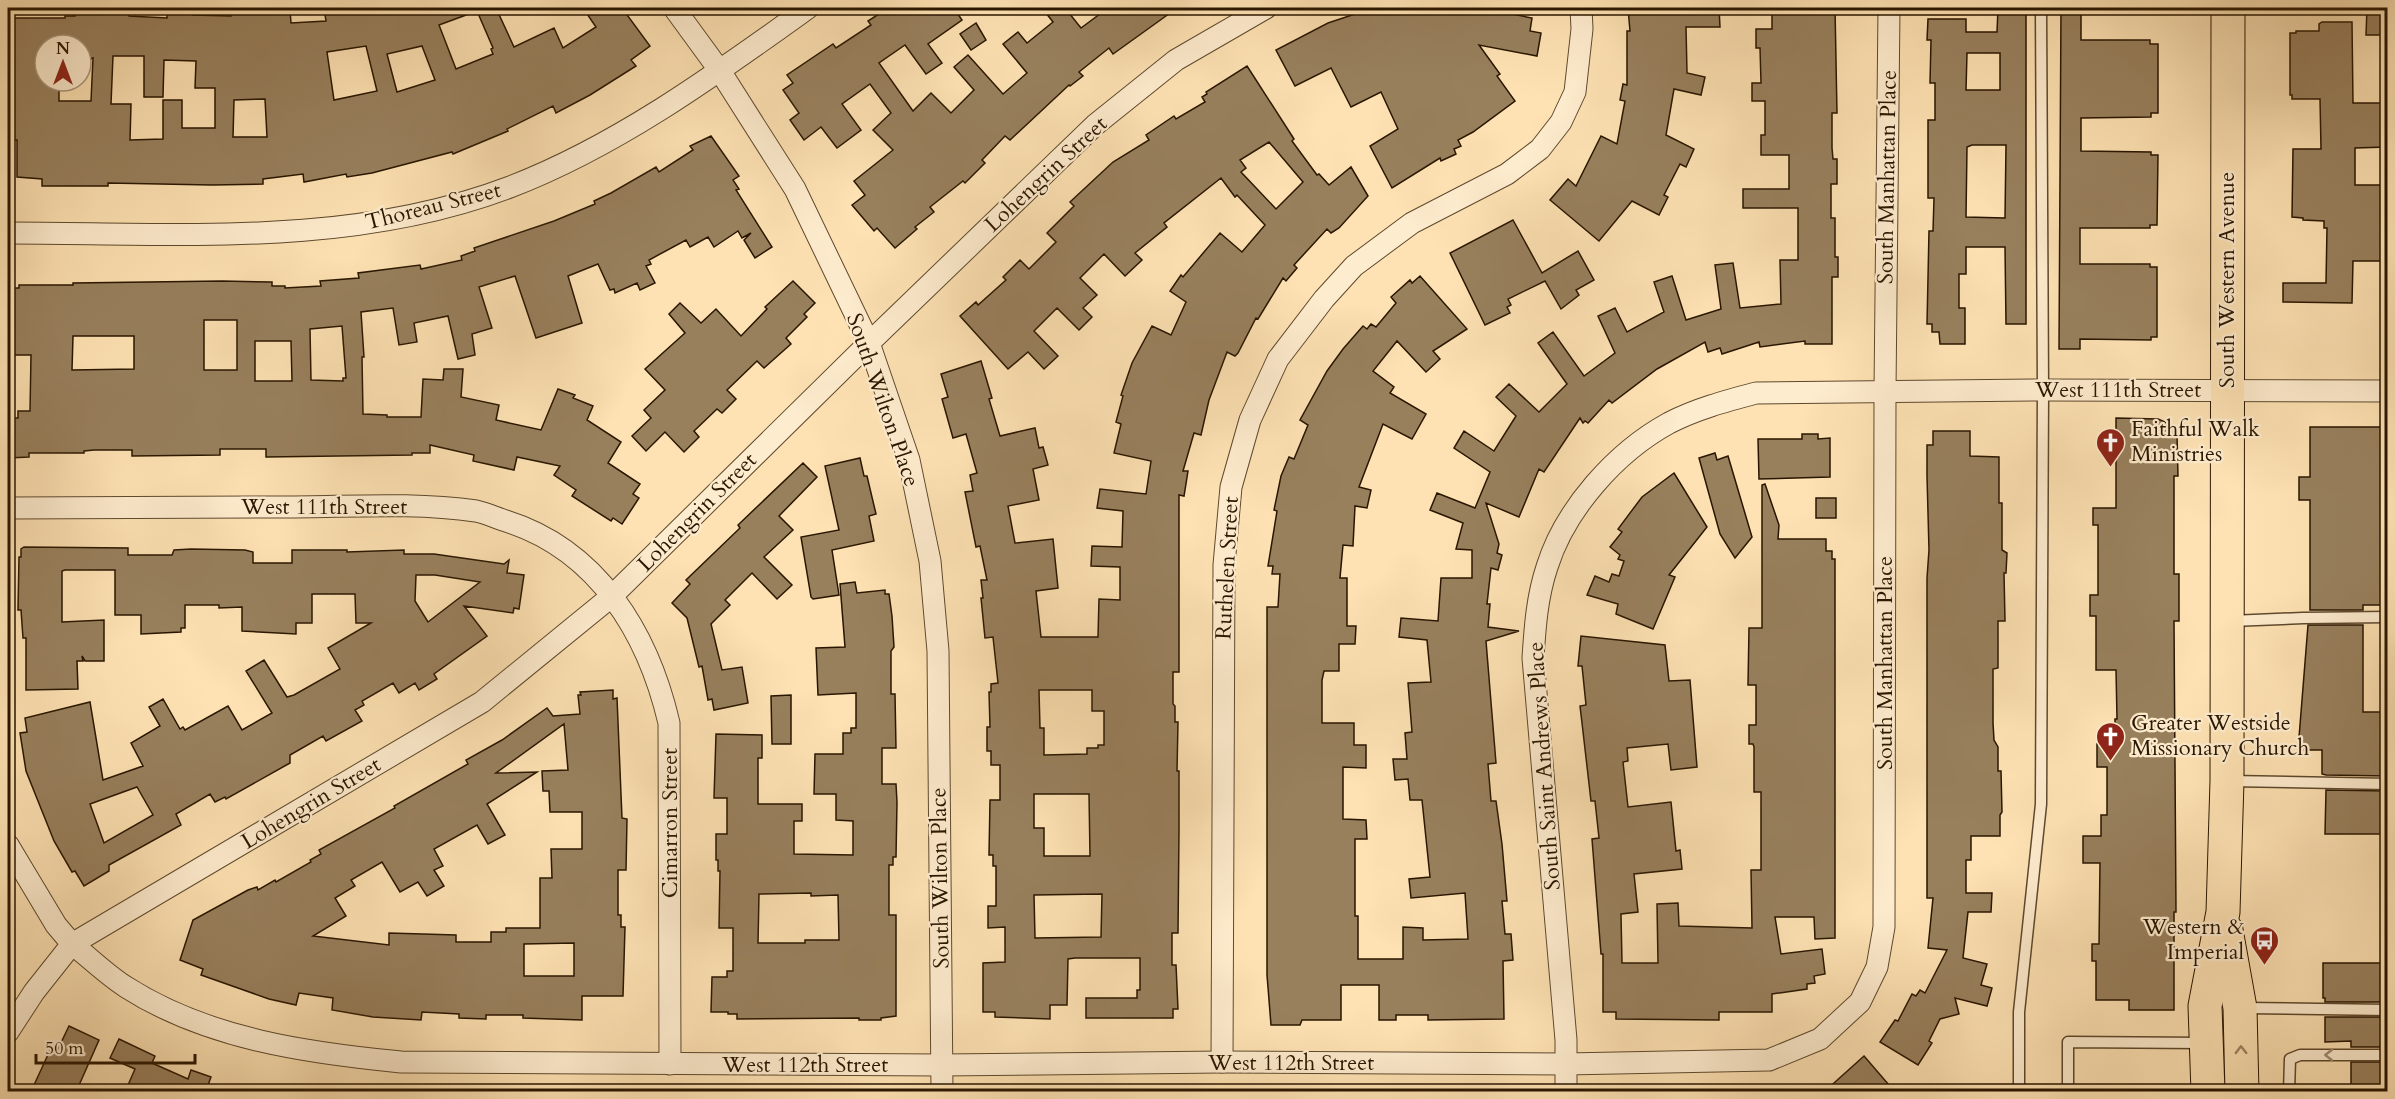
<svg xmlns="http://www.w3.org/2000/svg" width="2395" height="1099" viewBox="0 0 2395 1099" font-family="Cardo,serif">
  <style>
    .building { fill: #98805d; stroke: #291600; stroke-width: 1.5; fill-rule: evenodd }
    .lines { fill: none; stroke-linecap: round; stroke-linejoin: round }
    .service-casing { stroke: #5e492d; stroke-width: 13 }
    .minor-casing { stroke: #5e492d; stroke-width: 23 }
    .primary-casing { stroke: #291600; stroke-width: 35 }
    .service { stroke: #feecce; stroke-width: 10 }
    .minor { stroke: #feecce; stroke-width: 21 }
    .primary { stroke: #fee2b3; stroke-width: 33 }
    .oneway { stroke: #9e8662 }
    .oneway2 { stroke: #9e8c71 }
    .labels { text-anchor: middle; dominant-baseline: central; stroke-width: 4.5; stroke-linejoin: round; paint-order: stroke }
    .street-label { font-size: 22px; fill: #291600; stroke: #feecce }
    .poi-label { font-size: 22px; fill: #291600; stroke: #feecce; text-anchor: start }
  </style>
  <rect width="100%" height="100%" fill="#fee2b3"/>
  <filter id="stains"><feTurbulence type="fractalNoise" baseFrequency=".00333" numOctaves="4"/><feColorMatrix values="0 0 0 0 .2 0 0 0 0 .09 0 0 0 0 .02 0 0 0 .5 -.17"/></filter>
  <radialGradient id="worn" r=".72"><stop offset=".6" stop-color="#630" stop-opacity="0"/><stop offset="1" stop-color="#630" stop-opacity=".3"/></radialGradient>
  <g class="building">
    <path d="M324,8H496L514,47L554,28L563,48L596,27L583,8H622L650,46L631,60L636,66L590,95L556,113L553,106L507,129L508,131L453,154L452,152L372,173L347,177L346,174L304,182L303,174L263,179V184L212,185L108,183V186H42V179L17,177V140H8V66H12L13,18H65V16H75V13H129V16L167,18V11L193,12V15L231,16V9L256,10V12L290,10L291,23L326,21ZM477,11L493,48L491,49L493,54L456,69L439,25ZM45,45H81V63L93,58L91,101H59V81H45ZM366,46L377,91L334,100L327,52ZM422,46L435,80L397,92L387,54ZM113,56H144V97H163L164,60L196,61L195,88H215V128H182V100H163V139L130,140L131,104H111ZM265,99L267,137H233L234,100Z"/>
    <path d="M888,8H954L962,20L928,44L942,63L926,74L905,45L879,63L913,111L931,93L951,113L974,90L954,67L968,55L1003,94L1027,73L1003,44L1018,32L1027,43L1053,22L1042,8H1065L1081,28L1108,8H1177L1113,54L1109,48L1079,72L1083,76L1070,86L1069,85L1010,140L1005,136L982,160L985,163L965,183L963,181L930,207L934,212L915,227L917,229L895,248L877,228L874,231L852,205L865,195L854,181L893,150L873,130L891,113L870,84L842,104L861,130L837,148L821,127L804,140L790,120L799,113L783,90L793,83L787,75L833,44L836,48L871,25L868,21Z"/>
    <path d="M1373,8H1487V9L1532,18L1530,31L1541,33L1537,56L1479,45L1500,74L1497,76L1515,101L1473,132L1458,140L1461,146L1454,149L1456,154L1441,161L1440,158L1392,188L1370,146L1398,129L1381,92L1351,107L1331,68L1295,86L1276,50L1328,23Z"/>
    <path d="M1628,8H1719L1720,27H1686L1687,73L1705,77L1701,95L1674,89L1666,135L1694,149L1686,167L1680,164L1664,195L1668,197L1659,215L1632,201L1599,241L1550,200L1568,179L1576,186L1601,136L1617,144L1625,101L1620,100L1623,84L1627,85V31H1630Z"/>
    <path d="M1772,8H1835L1837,113H1832V148L1833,159H1837V184H1831V218H1835V257H1838V277H1832V344H1805V341L1760,347L1759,342L1722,354L1720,348L1708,352L1705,342L1657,369L1612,403L1609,400L1588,423L1585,421L1583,423L1580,418L1544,472L1539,469L1519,517L1486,503L1499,544L1497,553L1502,555L1498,570L1491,568L1487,604H1490L1488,627L1519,631L1486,641L1496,763L1488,764L1491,801H1496L1502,844L1507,901H1502L1505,934H1511L1513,960L1503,961L1504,1019L1428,1020V1015H1396V1020H1379V985H1341V1020H1302L1300,1025H1271L1267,975V607H1278L1280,574H1272L1273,566H1268L1277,511L1274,510L1281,476L1289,457L1294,459L1308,425L1300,420L1327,371L1343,349L1363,326L1367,329L1371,324L1376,327L1396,303L1391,297L1410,280L1412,283L1420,276L1467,329L1433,351L1440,359L1426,372L1397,341L1373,371L1394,387L1390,393L1426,414L1412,439L1383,424L1359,487L1371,490L1367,508L1355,506L1353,546L1343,545L1340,578H1347V626H1356L1355,644H1339V671H1324L1322,680V723H1354V745H1366V768L1343,767V819L1366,820L1367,839H1355V916H1358V959H1403V927L1423,928V940L1468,939L1465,893L1411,898L1409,879L1430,877L1422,800H1410L1408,779L1395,780L1393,759H1407L1405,733L1412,732L1408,683L1431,682L1427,640L1399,637L1401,618L1438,621L1441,578H1472V550L1456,549L1463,523L1430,510L1437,493L1475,508L1490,472L1454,448L1464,431L1494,451L1516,416L1496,397L1509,384L1539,412L1567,384L1538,343L1553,332L1584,376L1615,353L1598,316L1615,308L1627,332L1664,312L1654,282L1672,276L1686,320L1721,309L1715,265L1733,263L1740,308L1781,304L1780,260H1798V208H1743V189H1789V155H1761V135H1765V101H1752V83H1761L1760,48H1756V29H1772Z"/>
    <path d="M1998,8H2026V324H2006L2005,247H1966V274H1959V308H1965V344H1940L1939,332H1932V324H1927L1929,231H1933L1934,198H1928V120H1935V83H1930L1931,40H1927L1928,19H1966V32H1997ZM1967,53H2000V90H1966ZM1972,145H2006L2005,218L1966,217L1967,147Z"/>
    <path d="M2061,8H2081V40H2150V44H2158V113H2151V117L2081,118V151L2151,152V155H2158L2157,225H2150V228H2080V264H2150V267H2157V337H2151V340L2080,339V349H2059Z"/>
    <path d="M2367,8H2388L2387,35H2366Z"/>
    <path d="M2322,22H2352L2353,103H2386L2387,147L2355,148V185H2388L2387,239H2383V261H2353L2352,303L2283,302V283H2326L2327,228H2324V221L2303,220V218L2292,217L2293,149H2321L2320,99H2292V95H2290V33H2296V31H2319V24Z"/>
    <path d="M976,23L986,40L971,50L960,34Z"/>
    <path d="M1247,66L1294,139L1292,141L1317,175L1319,174L1329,185L1351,167L1368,196L1339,228L1331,233L1327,229L1294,265L1297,268L1286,281L1283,278L1258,319L1256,318L1238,353L1235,356L1227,352L1209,400L1201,435L1194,433L1183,471H1188L1184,496L1179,495V672H1173V704L1175,706V722H1178L1177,771H1179V831L1178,933H1172V965H1176L1178,1009H1173V1018H1086V998H1137V990H1140V958H1075L1068,959L1067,1005H1050V1019L995,1017V1012H983V963L1005,962V927L988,928V906H996V866H993V855H989L990,800H1000V765H991V751H987V727H990L989,692H991V684L998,683L993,637L985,638L981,598H983L981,580H987L980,546L976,547L965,492L973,491L970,475L977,473L966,434L953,438L942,399L948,397L941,374L981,361L992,398L989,399L1000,436L1035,428L1039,448L1043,447L1048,465L1033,469L1039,500L1008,506L1015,543L1053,539L1058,588L1036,591L1041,637H1098L1099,599L1120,600V567L1091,566L1092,546L1122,547L1123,511L1097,508L1100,489L1146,494L1151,461L1114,453L1121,424L1116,422L1123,396L1121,395L1132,363L1152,326L1171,335L1186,302L1170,291L1181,275L1183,277L1220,233L1242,252L1265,225L1237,195L1235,197L1221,178L1164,223L1167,227L1135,253L1142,260L1125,276L1104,254L1080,278L1097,295L1083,308L1092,317L1079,330L1057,308L1034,331L1058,356L1044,369L1028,352L1008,369L960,316L976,302L978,305L1006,280L1003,277L1020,260L1029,269L1056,242L1047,233L1074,206L1070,202L1113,162L1149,140L1146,135L1174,116L1176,119L1205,102L1202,97L1207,94L1206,92ZM1269,142L1303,182L1276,209L1241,172L1246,168L1240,160ZM1039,690H1092V711H1104V745H1098V748H1087V754L1044,755V728H1040ZM1034,794H1089L1090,856H1044V828H1034ZM1102,894L1101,937L1035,938L1034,895Z"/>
    <path d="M711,136L739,176L733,180L739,189L736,190L772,247L755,258L744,240L751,233L742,238L738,231L714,247L708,237L690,247L686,240L649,260L651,264L646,266L655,283L640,290L637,283L615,293L614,289L610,290L598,264L568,276L582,323L536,338L515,276L479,287L492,328L472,334L475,355L458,359L448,316L414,323L417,342L399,345L393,308L361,312L364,357H362L363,414L387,415V417H421L423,379L443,380L444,369H463L461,397L499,405L496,420L541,430L558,389L575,395L573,398L593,406L587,420L621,442L608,463L640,484L633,494L639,498L622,524L613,518L611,521L572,496L576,490L554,475L560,466L517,457L514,470L473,461L474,455L430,445V453H412V455L266,457V449H220V455L132,456V450H94L84,451V453H29V457L8,458V418H18V411H30L31,355H8V288H19V285H73V283L222,281L272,282V286H285V288L321,286L320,281L359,278L358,273L420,265L421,269L462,260L461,256L475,251L474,248L554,221L595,204L594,201L611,193L656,167L659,172L693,150L690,146ZM204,320H237V370H204ZM342,326L346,378H343V381L311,380L310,329ZM73,336H134V369L72,370ZM255,341H291L292,381H255Z"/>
    <path d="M1513,220L1542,273L1578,251L1594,280L1576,290L1579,295L1561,309L1545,281L1508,299L1511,305L1507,307L1510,313L1485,325L1450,253Z"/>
    <path d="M793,281L815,303L804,314L807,317L786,338L791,344L764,368L757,361L727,390L736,399L722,413L717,409L694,431L699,437L684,452L665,432L646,451L632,436L651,418L644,410L665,390L645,369L685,333L669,314L680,303L701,323L716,309L741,336L767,309L765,307Z"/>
    <path d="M2116,418L2158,419L2170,424L2177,434L2178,476H2174V574H2179V621H2174L2176,912H2174V1010H2129V1000H2096V961H2092V944H2099L2100,863H2083V836H2101V815H2107V767H2097V744H2109V732H2115V719H2117L2116,670H2096V616H2090V595H2098V525H2093V508H2116Z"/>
    <path d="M2310,427H2388V605H2363V610H2310V500H2299V477H2310Z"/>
    <path d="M1933,431H1970V456L1999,457V503H2002V550L2007,553L2006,573H2004L2005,621H1998V668L1993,669V723L1994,740L1998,747V771H2001L2002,812L2000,815V836H1971V860H1966V893H1992L1991,912H1968L1963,958L1987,964L1981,985L1992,988L1987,1006L1955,998L1959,1014L1940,1019L1929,1041L1932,1043L1918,1065L1880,1042L1895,1020L1898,1021L1912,994L1916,996L1920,990L1925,993L1947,950L1928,948L1933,898H1927V578L1929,550L1927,476V445H1933Z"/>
    <path d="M1802,434H1818V439L1830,438V477L1759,479L1758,439H1802Z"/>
    <path d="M1715,453L1717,460L1728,456L1752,537L1735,558L1720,534L1699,458Z"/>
    <path d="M860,458L864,476H867L876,514L869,516L874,541L832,550L839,595L813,599L811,597L801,537L839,530L825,466Z"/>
    <path d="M803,463L817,477L779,516L793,530L764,557L792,585L777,599L752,573L725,600L730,605L711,624L722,670L742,667L748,703L714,710L712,699L708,700L702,666L699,667L687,618L672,603L690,584L686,580L740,528L738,525Z"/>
    <path d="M1674,473L1707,527L1669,575L1675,577L1653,629L1616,614L1618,604L1587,595L1595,576L1609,582L1612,574L1619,576L1624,561L1618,559L1620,555L1610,547L1622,532L1618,529L1642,497Z"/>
    <path d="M1765,484L1779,525L1778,539H1826V551H1832V559H1835V938L1815,939L1814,917H1775L1781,954L1822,949L1825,974L1814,976L1815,983L1807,984V989L1772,994V1012H1719V1020L1616,1019V1012H1603V954H1601L1592,839L1599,838L1595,801H1591L1582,723L1580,706L1586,705L1582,666H1578L1581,636L1665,645L1669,681L1690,680L1697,767L1671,770L1668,744L1627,748L1628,761L1623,762L1628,807L1671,802L1676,851L1680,850L1682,869L1634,874L1638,912L1621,914L1622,963H1658L1657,904L1678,903L1679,926L1752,928L1751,870H1761V792H1754V747L1753,744H1749V725H1756V685H1748L1749,628H1762V485Z"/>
    <rect x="1816" y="498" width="20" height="20"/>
    <path d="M24,547L128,548V555H172L174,550L191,549L245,550L253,552V563H292V550H347V552L404,550V554H434L504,564L509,560L507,573L524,575L519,609L514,608L513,613L464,606L487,636L434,674L437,679L419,690L415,683L399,693L393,683L362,701L364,705L355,710L362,721L326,741L323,736L290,755V763L226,799L225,797L215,802L210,794L176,814L181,825L109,865V871L84,886L75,871L72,872L54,841L26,771L20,733L27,732L25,718L90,702L103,780L143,766L131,743L160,726L149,707L163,699L180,729L183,727L185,730L228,706L242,730L272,713L246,671L264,660L287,697L294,695L340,669L328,648L371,623H356L355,594H312V623H296V634L242,631V607L219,608V605H185V628H181V632L141,634V615H115V570H65L62,571V622L104,620V661H85L82,656L83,661H77L78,689L26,690V638H23L21,610H18L19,557H21V549ZM416,575H435L480,582L428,622L415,601ZM137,787L153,815L104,843L90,804Z"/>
    <path d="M855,582L857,593L885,590V594H889L892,616L894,647L891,651V694H895L896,748H882V784H896L897,802L896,857H893V865H889V915H896V1016L881,1018V1020H859V1018L737,1019V1014H728V1012H711L712,977H727V971H733V928H719L720,871H718V860H716V834H727V798H714L716,734L762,735V758H758V804H802V821H794V854L853,855V821L836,820V794H814L815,754H843V733H851V728H856V693L818,695L816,648L845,647L840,584ZM811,893V896L838,895L839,940H805V943H758L759,894Z"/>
    <path d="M2308,625H2363V712H2388V776L2326,775L2322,774V750H2298Z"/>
    <path d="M613,690V699L617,698L622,818L627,819L626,870H618V915H621V927H625L623,996H582V1020L523,1018V1015H486V1019L459,1018V1014L422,1012L421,1020L373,1017L332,1010L333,998L299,993L296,1005L269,999L201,975L203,969L180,960L193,920L248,890L257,887L258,890L275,880L276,882L311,862L310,860L321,854L319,850L395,808L394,806L468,764L466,760L502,740L547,708L553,716L580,714L578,695H581L580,692ZM564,724L568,770L542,771L543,791H549L550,812H582V849H551L552,878H540V928H506V932H491V942H456V935L389,933V945L313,936L346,916L335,898L355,886L351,880L382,862L400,892L418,882L427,896L444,886L434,870L443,866L434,849L477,825L488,844L505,835L487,804L537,772L496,773ZM574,943V976H524V944Z"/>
    <path d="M791,695V744H772L771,696Z"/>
    <path d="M2326,790L2388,791V834H2325Z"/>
    <path d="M2323,963H2388V1002H2325V998H2323Z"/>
    <path d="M2325,1017H2388V1047H2351V1041L2325,1042Z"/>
    <path d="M69,1026L99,1040L76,1092H35L37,1086L34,1085L52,1046L58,1049Z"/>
    <path d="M119,1039L155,1056L152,1063L188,1079L191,1070L211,1077L207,1088L214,1092H125L135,1069L110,1058Z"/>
    <path d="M1864,1056L1895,1092H1824Z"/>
    <rect x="2351" y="1062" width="37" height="30"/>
  </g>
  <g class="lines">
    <defs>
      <g id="service">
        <path d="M2231,621L2303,618L2388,617"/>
        <path d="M2230,781L2388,784"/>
        <path d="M2244,1008L2388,1010"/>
        <path d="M2019,1092V1012L2041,804L2043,390L2041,8"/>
        <path d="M2068,1092V1042L2204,1043"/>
        <path d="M2289,1092L2290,1059L2300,1055H2388"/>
      </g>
      <g id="minor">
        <path d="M674,8L720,71L795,189L869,343L909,460L930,561L938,651L942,1092"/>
        <path d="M1266,8L1176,60L1095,125L869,343L612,596L482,702L72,944C90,958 107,975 126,987C207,1039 308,1053 401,1062L942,1065L1222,1062L1566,1064L1769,1060L1820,1039L1860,1002L1877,967L1884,927L1885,391L1889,8"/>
        <path d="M8,233C175,233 350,248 510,187C617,146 716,74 808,8"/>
        <path d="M8,508C100,508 192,507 285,507C348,507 413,502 476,511C486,513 496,518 506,521C598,550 648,633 669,723L670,1064"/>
        <path d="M8,845L56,925L72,944L34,992L8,1032"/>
        <path d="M1222,1062L1224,565L1231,487L1250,420L1278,359L1324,299L1354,266L1412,223L1507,174L1540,149L1561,122L1575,92L1582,29L1581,8"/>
        <path d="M1566,1092V1040L1533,658C1535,627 1537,597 1547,567C1565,509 1616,452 1669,423C1696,409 1726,401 1756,393L2043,390L2388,391"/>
      </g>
      <g id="primary">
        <path d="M2226,930L2240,1008L2242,1092"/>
        <path d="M2208,1092L2205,1006L2223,912L2227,781L2228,8"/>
      </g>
    </defs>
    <use href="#service" class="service-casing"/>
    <use href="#minor" class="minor-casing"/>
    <use href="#primary" class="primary-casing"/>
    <use href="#service" class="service"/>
    <use href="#minor" class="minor"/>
    <use href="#primary" class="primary"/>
  </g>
  <defs><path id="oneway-chevron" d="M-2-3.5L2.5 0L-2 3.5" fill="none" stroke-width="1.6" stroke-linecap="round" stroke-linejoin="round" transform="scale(1.5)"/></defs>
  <use class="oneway" href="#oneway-chevron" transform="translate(2241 1050) rotate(-91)"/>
  <use class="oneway2" href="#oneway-chevron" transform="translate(2329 1055) rotate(-180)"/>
  <defs>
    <symbol id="church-pin" viewBox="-11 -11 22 30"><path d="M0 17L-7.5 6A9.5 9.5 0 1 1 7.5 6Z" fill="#8f2418" stroke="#feecce"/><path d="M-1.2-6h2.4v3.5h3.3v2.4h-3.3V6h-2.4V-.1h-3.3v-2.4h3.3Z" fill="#fff"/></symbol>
    <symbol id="bus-pin" viewBox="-11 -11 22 30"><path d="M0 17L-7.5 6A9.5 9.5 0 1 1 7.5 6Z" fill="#8f2418" stroke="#feecce"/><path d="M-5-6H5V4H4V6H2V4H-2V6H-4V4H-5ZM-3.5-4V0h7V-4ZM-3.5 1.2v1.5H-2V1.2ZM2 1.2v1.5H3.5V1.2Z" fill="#fff"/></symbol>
  </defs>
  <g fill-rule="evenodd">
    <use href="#church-pin" x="2094" y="426" width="33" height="45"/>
    <use href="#church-pin" x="2094" y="720" width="33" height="45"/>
    <use href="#bus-pin" x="2248" y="924" width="33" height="45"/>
  </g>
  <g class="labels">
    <g class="street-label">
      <text transform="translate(1046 174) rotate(-43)">Lohengrin Street</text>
      <text transform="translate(1887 177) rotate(-89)">South Manhattan Place</text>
      <text transform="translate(433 206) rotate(-14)">Thoreau Street</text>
      <text transform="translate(2227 280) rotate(-90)">South Western Avenue</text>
      <text x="2118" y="390">West 111th Street</text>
      <text transform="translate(883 400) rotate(71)">South Wilton Place</text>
      <text x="324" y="507">West 111th Street</text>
      <text transform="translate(697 512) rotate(-45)">Lohengrin Street</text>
      <text transform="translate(1227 568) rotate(-87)">Ruthelen Street</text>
      <text transform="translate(1885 663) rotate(-90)">South Manhattan Place</text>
      <text transform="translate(1544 766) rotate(-94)">South Saint Andrews Place</text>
      <text transform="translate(311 803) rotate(-31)">Lohengrin Street</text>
      <text transform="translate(670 823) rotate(-90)">Cimarron Street</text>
      <text transform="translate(940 878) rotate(-91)">South Wilton Place</text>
      <text x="1291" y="1063">West 112th Street</text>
      <text x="805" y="1065">West 112th Street</text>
    </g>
    <g class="poi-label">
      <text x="2131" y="429">Faithful Walk<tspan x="2131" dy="25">Ministries</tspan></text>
      <text x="2131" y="723">Greater Westside<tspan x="2131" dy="25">Missionary Church</tspan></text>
      <text x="2244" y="927" text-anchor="end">Western &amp;<tspan x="2244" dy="25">Imperial</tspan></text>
    </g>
  </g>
  <rect width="2395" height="1099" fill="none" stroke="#fee2b3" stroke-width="30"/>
  <rect x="9" y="9" width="2377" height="1081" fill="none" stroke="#291600" stroke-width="3"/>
  <rect x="15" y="15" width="2365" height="1069" fill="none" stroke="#291600" stroke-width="1.5"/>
  <g transform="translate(63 63)"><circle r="28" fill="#feecce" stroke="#a9967c" stroke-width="1.5"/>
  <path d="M0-4.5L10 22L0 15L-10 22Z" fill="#8f2418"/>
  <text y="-9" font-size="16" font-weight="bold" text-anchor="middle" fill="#291600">N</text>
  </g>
  <path d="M36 1054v9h159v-9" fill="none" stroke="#291600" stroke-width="3"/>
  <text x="45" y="1054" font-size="18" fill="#291600" stroke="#feecce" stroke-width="4.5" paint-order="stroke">50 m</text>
  <rect width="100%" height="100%" filter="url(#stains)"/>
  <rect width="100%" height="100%" fill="url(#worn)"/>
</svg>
